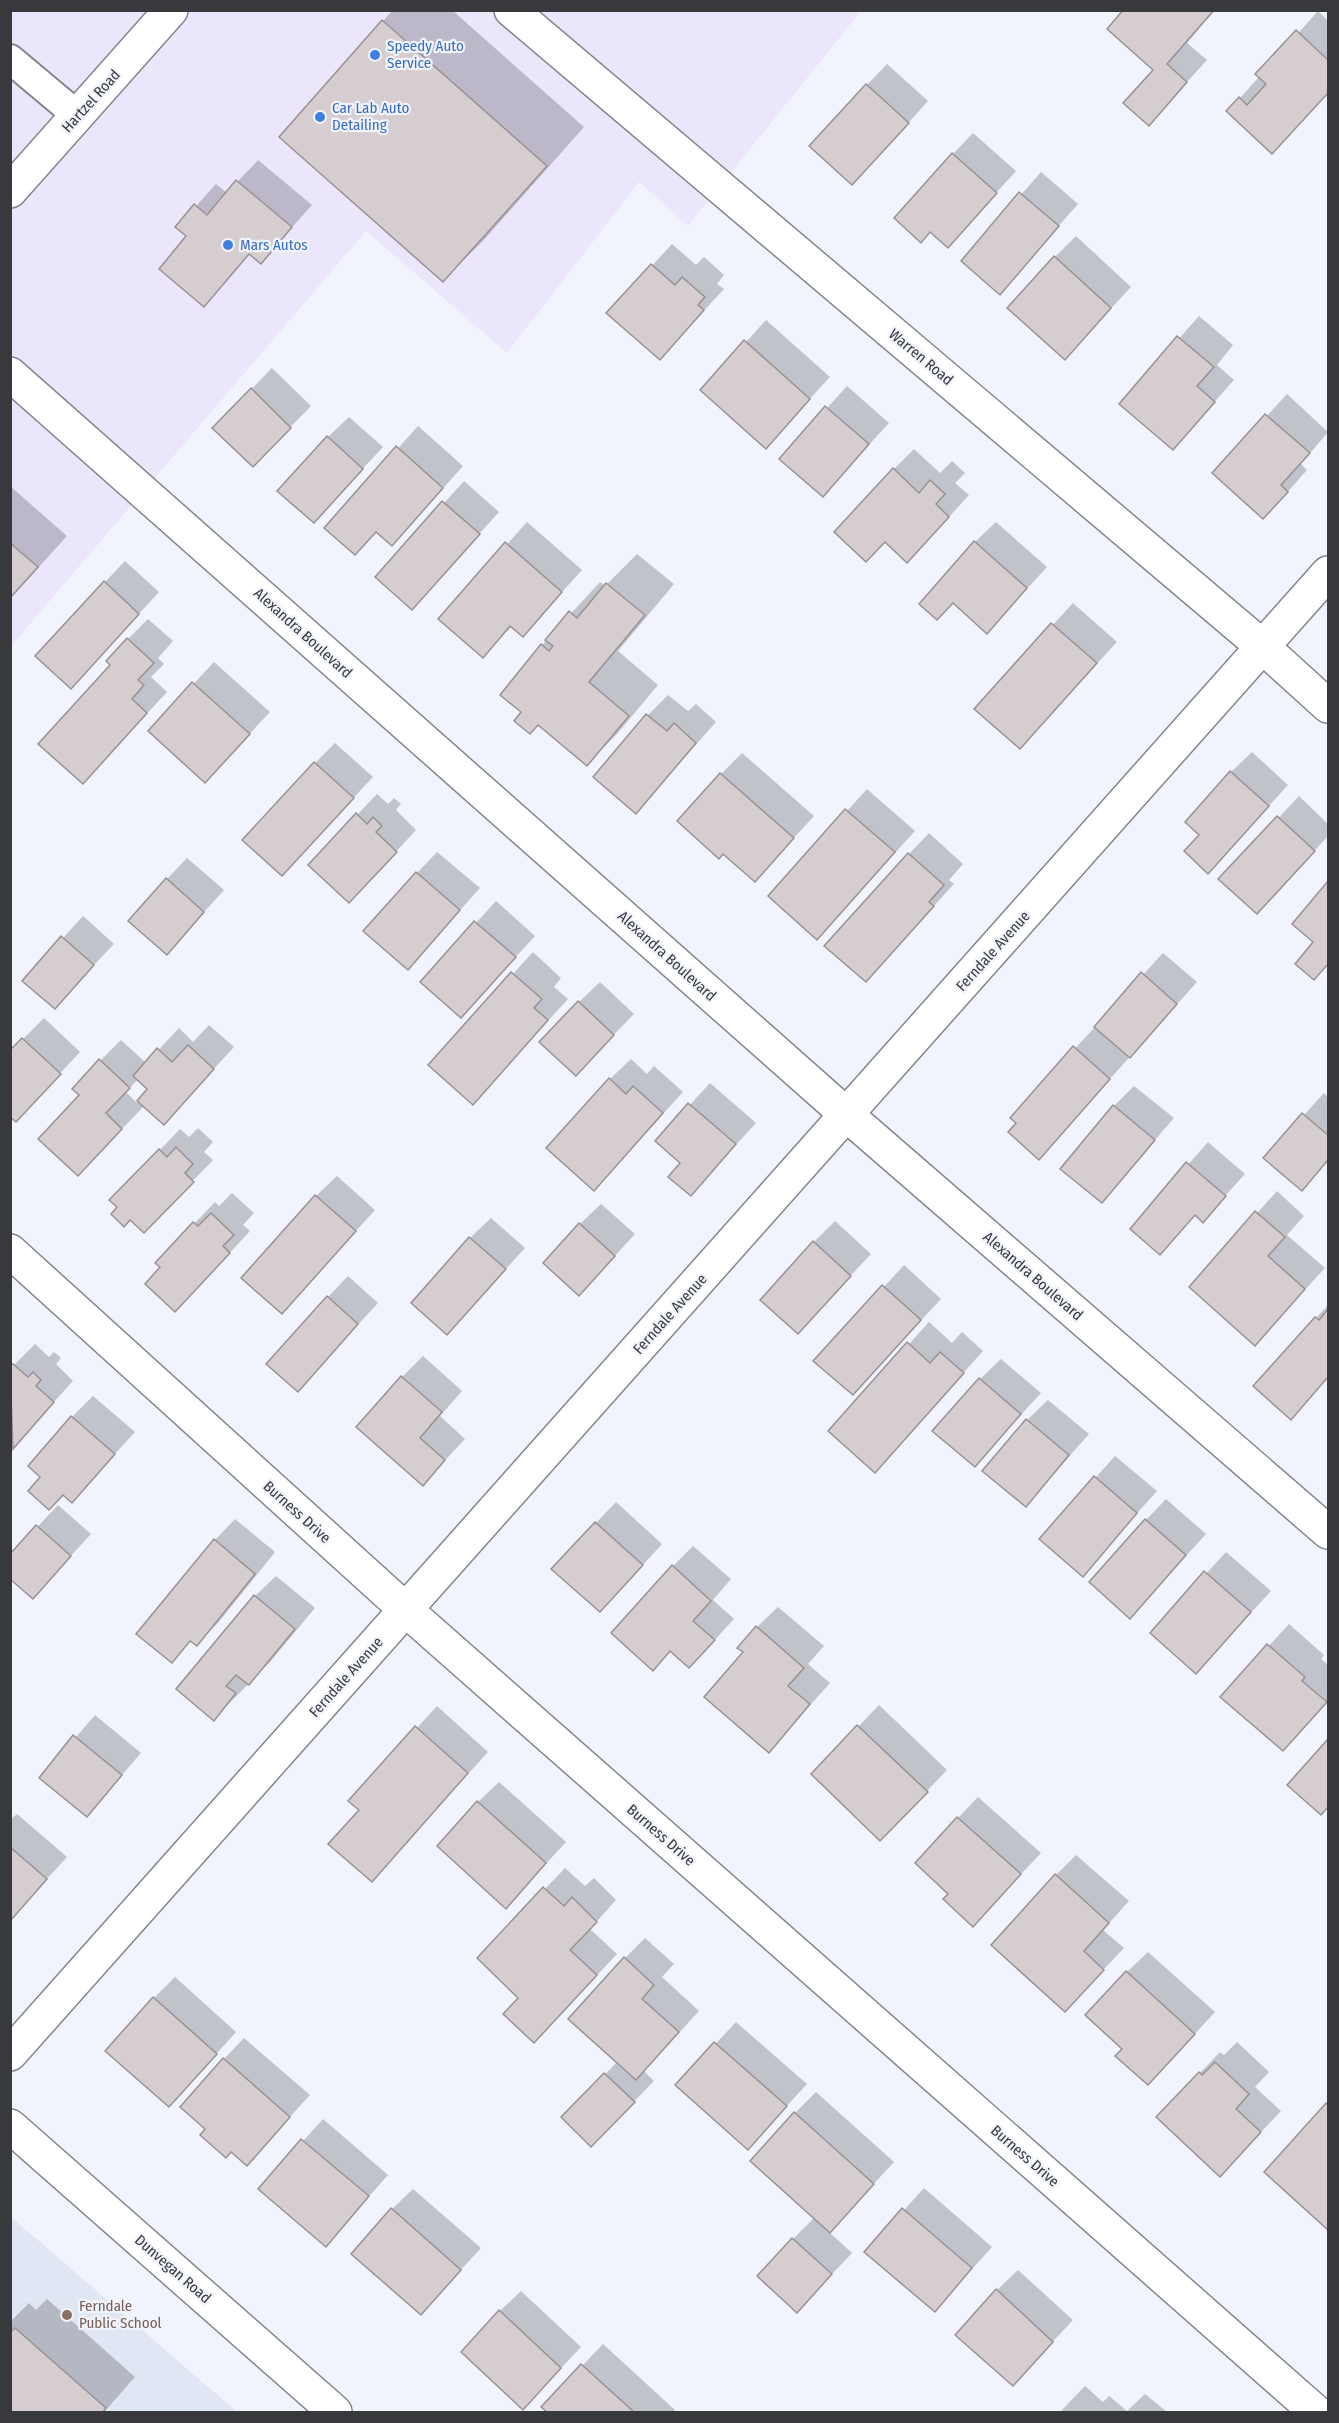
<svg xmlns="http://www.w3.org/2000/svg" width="1339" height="2423" viewBox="0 0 1339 2423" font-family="'Fira Sans Condensed',sans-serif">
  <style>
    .commercial { fill: #ece6fc }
    .built { fill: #e0e6f4 }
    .shadow { fill: #0003; fill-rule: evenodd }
    .building { fill: #d6cdd1; stroke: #999194; stroke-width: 1.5 }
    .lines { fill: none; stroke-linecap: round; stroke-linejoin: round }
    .service-casing { stroke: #83868d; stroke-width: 32 }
    .minor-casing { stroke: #83868d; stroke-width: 36 }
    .tertiary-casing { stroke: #83868d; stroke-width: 36 }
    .service { stroke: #fff; stroke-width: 28 }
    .minor { stroke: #fff; stroke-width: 33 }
    .tertiary { stroke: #fff; stroke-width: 33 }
    .shop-dot { fill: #3f7fe0; stroke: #f1f4fc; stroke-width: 2 }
    .education-dot { fill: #8d6e63; stroke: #f1f4fc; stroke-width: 2 }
    .labels { text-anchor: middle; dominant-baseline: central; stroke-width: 4.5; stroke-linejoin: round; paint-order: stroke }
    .shop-label { font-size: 15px; fill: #366cbe; stroke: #f1f4fc; text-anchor: start }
    .street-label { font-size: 15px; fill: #38393c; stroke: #f1f4fc }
    .education-label { font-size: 15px; fill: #785e54; stroke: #f1f4fc; text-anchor: start }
  </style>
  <rect width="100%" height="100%" fill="#f1f4fc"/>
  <path class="commercial" d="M11,11H861L688,226L639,182L507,353L366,231L11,646Z"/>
  <path class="built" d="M11,2217L237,2412H11Z"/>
  <g class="shadow">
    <path d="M393,10H452L584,127L482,242L443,280L383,21Z"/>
    <path d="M1125,10H1215L1187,43L1207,60L1149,124L1155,70Z"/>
    <path d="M1318,11L1328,21V93L1272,152L1240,98Z"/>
    <path d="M887,64L928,101L872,163L867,85Z"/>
    <path d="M973,133L1016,171L948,246L953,154Z"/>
    <path d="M258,160L312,205L261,262L250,253L204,305L189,236L177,227L216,184L227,193Z"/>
    <path d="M1041,172L1078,204L1000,292L963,261Z"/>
    <path d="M1076,236L1131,287L1065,358L1055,257Z"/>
    <path d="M672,244L696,265L704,257L724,275L717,284L724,289L660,358L608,313Z"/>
    <path d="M1199,316L1233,345L1217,365L1234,380L1173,448L1121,404Z"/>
    <path d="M766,320L830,377L765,447L702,390Z"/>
    <path d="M272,368L311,406L253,465L214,428Z"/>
    <path d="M847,386L889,423L823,495L781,459Z"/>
    <path d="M1287,394L1328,432L1301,464L1307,470L1284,496L1214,473Z"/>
    <path d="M349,417L383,447L314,521L328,437Z"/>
    <path d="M418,426L463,466L412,523L377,531L355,553L327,528Z"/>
    <path d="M914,449L940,473L952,461L965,473L955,483L969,495L928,540L894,469Z"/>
    <path d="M464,481L499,512L412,608L377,577Z"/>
    <path d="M10,486L67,536L10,599Z"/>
    <path d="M527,522L582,570L523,635L512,626L483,656L440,619Z"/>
    <path d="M996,522L1047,567L987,632L975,542Z"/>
    <path d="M637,554L674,584L618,651L658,685L617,734L587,764L523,712L542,645L600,582L605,586Z"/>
    <path d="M125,561L159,592L71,687L105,582Z"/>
    <path d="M1073,603L1117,642L1020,747L976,708Z"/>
    <path d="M148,619L173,641L158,658L164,664L151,677L167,692L83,782L112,664L128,639Z"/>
    <path d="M214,662L270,712L225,760L150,731Z"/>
    <path d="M668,695L688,711L696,704L716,722L636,812L648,715Z"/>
    <path d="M335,743L373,777L282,874L315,763Z"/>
    <path d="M1252,752L1288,785L1228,851L1201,835L1231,772Z"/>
    <path d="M742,753L814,816L755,880L721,774Z"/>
    <path d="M867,789L915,831L817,938L770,896Z"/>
    <path d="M377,794L388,804L394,798L401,804L396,810L416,830L369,881L357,815Z"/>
    <path d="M1299,796L1328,824V836L1277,891L1221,879Z"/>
    <path d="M929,833L963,864L949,880L954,884L866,980L909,854Z"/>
    <path d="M437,852L480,888L408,968L417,873Z"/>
    <path d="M187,858L224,890L167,953V879Z"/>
    <path d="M1328,884V964L1314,978L1315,942L1294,923Z"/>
    <path d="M496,901L535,936L461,1016L422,982Z"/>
    <path d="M83,916L114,944L54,1007L24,981Z"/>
    <path d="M533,952L561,978L554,987L568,999L473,1103L430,1064Z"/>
    <path d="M1163,953L1197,982L1039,1158L1018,1122L1012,1117Z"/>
    <path d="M600,982L634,1014L596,1053L579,1002Z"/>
    <path d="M44,1018L80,1052L36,1099L23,1039Z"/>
    <path d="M209,1025L234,1047L164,1123L144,1106L98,1154L81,1095L100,1061L121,1040L146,1063L179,1028L193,1042ZM138,1079L149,1089L137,1103L126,1092Z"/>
    <path d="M631,1059L647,1074L654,1066L683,1092L614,1168L610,1079Z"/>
    <path d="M710,1083L756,1123L691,1194L682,1163L657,1141Z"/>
    <path d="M1134,1086L1174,1118L1102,1201L1114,1106Z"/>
    <path d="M1324,1093L1328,1097V1161L1302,1189L1265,1158Z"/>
    <path d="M198,1128L213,1142L204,1152L213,1160L165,1210L160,1150L180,1129L189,1137Z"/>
    <path d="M1208,1142L1245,1174L1203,1220L1196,1214L1160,1253L1132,1229Z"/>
    <path d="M337,1176L375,1210L282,1312L316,1196Z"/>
    <path d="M1277,1191L1304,1216L1287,1235L1325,1268L1255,1344L1191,1287Z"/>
    <path d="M232,1193L254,1213L243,1225L250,1231L196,1289L157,1263L215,1202L219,1206Z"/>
    <path d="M601,1204L635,1234L599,1273L580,1224Z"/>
    <path d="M491,1218L525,1248L447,1333L470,1238Z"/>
    <path d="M835,1221L871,1254L798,1332L814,1242Z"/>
    <path d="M904,1265L941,1299L853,1393L816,1361Z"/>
    <path d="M348,1276L378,1303L297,1390L328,1297Z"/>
    <path d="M1328,1305V1378L1290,1418L1316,1318Z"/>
    <path d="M929,1322L952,1343L962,1332L983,1351L875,1471L830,1431Z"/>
    <path d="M35,1344L49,1357L54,1352L61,1358L56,1364L73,1381L13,1447L10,1369Z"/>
    <path d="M423,1356L462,1391L440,1416L465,1439L423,1484L402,1377Z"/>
    <path d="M1001,1359L1041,1393L975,1465L980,1379Z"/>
    <path d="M93,1396L135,1432L72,1501L42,1477L72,1417Z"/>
    <path d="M1048,1400L1089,1434L1026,1505L1027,1420Z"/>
    <path d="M1115,1456L1157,1491L1082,1575L1041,1539Z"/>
    <path d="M1166,1499L1206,1534L1130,1617L1146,1520Z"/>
    <path d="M616,1502L662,1544L621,1589L596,1523Z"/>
    <path d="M58,1505L91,1534L33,1597L10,1556Z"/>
    <path d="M235,1519L275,1552L218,1623L197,1644L192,1640L172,1661L215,1540Z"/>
    <path d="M693,1546L731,1579L713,1600L734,1619L710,1645L671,1650L653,1669L673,1566Z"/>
    <path d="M1226,1552L1271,1591L1196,1672L1152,1633Z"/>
    <path d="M276,1576L315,1608L270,1662L214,1719L255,1596Z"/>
    <path d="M778,1607L824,1646L808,1664L830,1683L769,1751L757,1627Z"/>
    <path d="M1289,1624L1324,1655L1321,1659L1328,1665V1700L1283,1749L1223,1696Z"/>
    <path d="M879,1705L947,1770L901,1818L813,1774Z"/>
    <path d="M437,1706L488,1752L372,1880L361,1810L350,1801Z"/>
    <path d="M95,1715L141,1753L87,1815L41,1778Z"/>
    <path d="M1328,1741V1806L1321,1813L1289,1785Z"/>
    <path d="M499,1782L566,1842L506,1907L478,1802Z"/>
    <path d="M978,1797L1041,1853L973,1925L950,1894L958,1818Z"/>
    <path d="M17,1814L67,1857L12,1917L10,1820Z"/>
    <path d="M1076,1855L1129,1901L1103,1930L1124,1948L1065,2010L1056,1875Z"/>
    <path d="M565,1868L585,1886L594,1878L616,1900L590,1929L617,1954L555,2020L520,1998L479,1958Z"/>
    <path d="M645,1938L674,1964L662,1977L699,2011L644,2071L654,2081L612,2124L563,2117L617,2062L625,1958Z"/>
    <path d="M1148,1952L1215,2012L1168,2063L1124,2049L1127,1972Z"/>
    <path d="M175,1977L236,2032L189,2084L154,1998Z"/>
    <path d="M736,2022L807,2084L748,2148L677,2085Z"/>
    <path d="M244,2038L310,2095L247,2164L207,2129L224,2059Z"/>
    <path d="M1237,2042L1269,2072L1255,2087L1281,2111L1240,2154L1200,2073L1220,2052L1224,2055Z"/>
    <path d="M816,2092L894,2162L829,2232L852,2253L797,2311L793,2239L815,2217L795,2113Z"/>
    <path d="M1328,2103V2228L1266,2172Z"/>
    <path d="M323,2119L388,2175L326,2245L260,2189Z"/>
    <path d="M924,2188L992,2247L935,2310L866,2252Z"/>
    <path d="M413,2189L481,2248L421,2313L392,2209Z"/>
    <path d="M1018,2270L1073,2320L1033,2363L997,2290Z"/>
    <path d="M521,2291L581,2347L543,2387L500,2311Z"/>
    <path d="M47,2299L135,2377L104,2412H10V2322L29,2303L36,2310Z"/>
    <path d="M603,2344L675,2410L672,2412H549L543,2407Z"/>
    <path d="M1085,2386L1103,2402L1109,2396L1127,2411L1145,2394L1167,2412H1060Z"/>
  </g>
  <g class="building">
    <path d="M1123,10H1214L1167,64L1187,82L1149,126L1123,103L1153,70L1107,29Z"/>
    <path d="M382,20L547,166L443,282L279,137Z"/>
    <path d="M1296,30L1328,60V93L1272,154L1226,111L1239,97L1247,105L1266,84L1255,74Z"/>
    <path d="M866,84L909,123L852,185L809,146Z"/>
    <path d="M952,153L997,193L948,248L930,232L921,243L894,218Z"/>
    <path d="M236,180L292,227L261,264L249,254L204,307L159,269L186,236L175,227L194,204L207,215Z"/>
    <path d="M1019,192L1059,226L1000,295L961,261Z"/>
    <path d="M1054,256L1111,308L1065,360L1007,308Z"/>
    <path d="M651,264L675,285L682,277L705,297L698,305L704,310L660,360L606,313Z"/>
    <path d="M1177,336L1214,367L1197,386L1215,402L1173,450L1119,404Z"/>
    <path d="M744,340L810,399L766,449L700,390Z"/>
    <path d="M251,388L291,428L253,467L212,428Z"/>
    <path d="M825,406L869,444L823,497L779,459Z"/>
    <path d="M1265,414L1310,453L1281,485L1288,492L1263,519L1212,473Z"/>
    <path d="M327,436L363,469L314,523L277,491Z"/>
    <path d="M396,446L443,488L392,546L376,532L355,555L324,528Z"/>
    <path d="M893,468L919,493L930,480L945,494L936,504L949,517L907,563L885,542L866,562L834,532Z"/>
    <path d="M442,501L480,534L412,610L375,577Z"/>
    <path d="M974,541L1027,588L987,634L953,603L937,620L919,604Z"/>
    <path d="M505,542L562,592L523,637L510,626L483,658L438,619Z"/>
    <path d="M10,543L38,567L10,598Z"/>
    <path d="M104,581L139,614L71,689L35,656Z"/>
    <path d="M606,583L645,615L589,682L629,716L587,766L538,725L530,734L514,721L521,712L500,695L541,644L549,651L553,646L545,640L569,611L577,618Z"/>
    <path d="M1051,623L1097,663L1020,749L974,709Z"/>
    <path d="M127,638L154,663L138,680L144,685L132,699L147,713L83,784L38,744L110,665L106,661Z"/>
    <path d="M192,682L250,734L205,783L148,731Z"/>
    <path d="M646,714L667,731L674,723L696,743L636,814L593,777Z"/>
    <path d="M314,762L354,798L282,876L242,840Z"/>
    <path d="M1230,771L1269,806L1208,874L1184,851L1199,835L1185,822Z"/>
    <path d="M720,773L794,838L755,882L723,854L719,859L677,821Z"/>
    <path d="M845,809L895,852L817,940L768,896Z"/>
    <path d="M356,813L367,824L373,817L382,826L376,832L397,852L349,903L308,865Z"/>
    <path d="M1277,816L1315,851L1257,914L1218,879Z"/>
    <path d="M908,853L944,885L929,902L934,906L866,982L824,946Z"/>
    <path d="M416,872L460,910L408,970L363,931Z"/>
    <path d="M166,878L204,912L167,955L128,921Z"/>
    <path d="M1328,881V964L1314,980L1295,964L1313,942L1292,924Z"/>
    <path d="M474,921L516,957L461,1018L420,982Z"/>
    <path d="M61,936L94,965L55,1009L22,981Z"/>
    <path d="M511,972L542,999L534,1008L548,1020L473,1105L428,1065Z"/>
    <path d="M1141,972L1177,1004L1130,1058L1094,1027Z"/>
    <path d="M578,1001L614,1035L576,1076L539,1042Z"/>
    <path d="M22,1038L61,1074L16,1122L10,1117V1050Z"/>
    <path d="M188,1045L214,1069L164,1125L137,1101L147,1089L133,1076L157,1048L172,1062Z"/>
    <path d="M1073,1046L1110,1079L1039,1160L1008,1132L1016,1123L1010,1118Z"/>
    <path d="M99,1059L130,1088L106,1113L122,1129L78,1176L38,1139L79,1095L72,1089Z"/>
    <path d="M609,1078L626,1094L633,1086L663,1113L594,1191L546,1148Z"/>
    <path d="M688,1103L736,1144L691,1196L668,1177L680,1163L655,1141Z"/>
    <path d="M1113,1105L1155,1140L1102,1203L1060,1169Z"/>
    <path d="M1302,1113L1328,1135V1160L1302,1191L1263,1158Z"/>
    <path d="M176,1147L193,1164L185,1173L194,1182L144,1233L130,1220L124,1227L111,1214L117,1207L109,1200L159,1149L167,1157Z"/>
    <path d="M1186,1162L1226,1196L1203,1223L1195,1215L1160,1255L1130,1229Z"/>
    <path d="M315,1195L356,1231L282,1314L241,1278Z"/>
    <path d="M1255,1211L1285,1237L1268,1256L1305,1289L1255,1346L1189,1287Z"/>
    <path d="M211,1213L234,1235L223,1246L230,1253L175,1312L145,1284L160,1267L155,1263L193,1222L198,1226Z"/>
    <path d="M579,1223L615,1256L579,1296L543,1263Z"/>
    <path d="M469,1237L506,1269L447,1335L411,1303Z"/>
    <path d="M813,1241L851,1276L798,1334L760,1300Z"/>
    <path d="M882,1285L921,1320L853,1395L813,1361Z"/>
    <path d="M327,1296L358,1324L298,1392L266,1364Z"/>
    <path d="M1328,1309V1377L1291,1420L1253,1386L1315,1317L1319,1320Z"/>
    <path d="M907,1342L930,1363L940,1352L964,1373L875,1473L828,1431Z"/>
    <path d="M13,1364L28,1377L33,1372L41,1380L36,1386L54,1402L13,1449L10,1366Z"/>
    <path d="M401,1376L442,1412L420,1438L445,1460L423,1486L356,1427Z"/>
    <path d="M979,1378L1021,1414L975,1467L932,1431Z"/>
    <path d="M71,1416L115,1454L72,1503L63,1495L49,1510L28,1491L40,1477L28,1466Z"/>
    <path d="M1026,1419L1069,1455L1026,1507L982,1471Z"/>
    <path d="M1094,1476L1137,1513L1083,1577L1039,1539Z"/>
    <path d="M1145,1519L1186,1555L1130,1619L1089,1582Z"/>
    <path d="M595,1522L643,1565L600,1612L551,1569Z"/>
    <path d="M36,1525L71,1556L33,1599L10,1579V1554Z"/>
    <path d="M214,1539L255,1574L197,1646L190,1641L172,1663L136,1634Z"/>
    <path d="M672,1565L711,1601L693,1621L715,1640L689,1668L670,1651L653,1671L611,1633Z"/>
    <path d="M1204,1571L1251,1612L1196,1674L1150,1633Z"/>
    <path d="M254,1595L295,1629L249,1685L236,1675L226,1686L236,1693L214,1721L176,1689Z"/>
    <path d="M756,1626L804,1668L788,1686L810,1704L769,1753L704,1697L743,1652L737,1648Z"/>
    <path d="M1267,1644L1305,1677L1302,1681L1327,1702L1283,1751L1220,1697Z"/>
    <path d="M857,1725L928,1792L880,1841L811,1774Z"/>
    <path d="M415,1726L468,1773L372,1882L328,1844L359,1810L348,1801Z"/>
    <path d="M73,1735L122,1775L87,1817L39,1778Z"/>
    <path d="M1328,1739V1807L1321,1815L1287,1785Z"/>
    <path d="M477,1801L546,1863L506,1909L437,1846Z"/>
    <path d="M957,1817L1021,1874L973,1927L943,1899L948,1894L915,1863Z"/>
    <path d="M10,1847L47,1879L12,1919L10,1917Z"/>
    <path d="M1055,1874L1109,1923L1084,1951L1104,1970L1065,2012L991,1945Z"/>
    <path d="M543,1887L564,1906L572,1897L597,1922L570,1950L597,1975L534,2043L503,2014L518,1998L477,1958Z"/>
    <path d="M624,1957L654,1985L642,1999L679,2032L636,2080L568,2019Z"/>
    <path d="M1126,1971L1195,2034L1148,2085L1115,2056L1122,2049L1085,2015Z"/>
    <path d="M153,1997L217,2054L169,2107L105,2051Z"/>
    <path d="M714,2042L787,2106L748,2150L675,2085Z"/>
    <path d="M223,2058L290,2117L247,2166L231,2152L226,2158L200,2135L205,2129L180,2107Z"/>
    <path d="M1215,2062L1249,2094L1236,2109L1261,2132L1220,2177L1156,2117L1199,2072L1202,2075Z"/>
    <path d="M604,2073L635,2102L591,2147L561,2117Z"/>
    <path d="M1326,2103L1328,2105V2230L1264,2172Z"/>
    <path d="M794,2112L874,2184L830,2233L750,2161Z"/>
    <path d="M301,2139L369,2196L326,2247L258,2189Z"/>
    <path d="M391,2208L461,2270L421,2315L351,2254Z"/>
    <path d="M902,2208L972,2268L935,2312L864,2252Z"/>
    <path d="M792,2238L832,2274L797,2313L757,2276Z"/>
    <path d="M996,2289L1053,2342L1013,2386L955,2335Z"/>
    <path d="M499,2310L561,2368L523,2410L461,2352Z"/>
    <path d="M15,2328L106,2408L103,2412H10V2333Z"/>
    <path d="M581,2364L634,2412H547L541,2407Z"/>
  </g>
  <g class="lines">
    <defs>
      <path id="service" d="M10,59L78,116"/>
      <g id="minor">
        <path d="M511,10L1263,647L1328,706"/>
        <path d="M10,374L847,1115L1328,1532"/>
        <path d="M10,1251L406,1610L1316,2412"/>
        <path d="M10,2054L1328,573"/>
        <path d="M10,2126L335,2412"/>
      </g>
      <path id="tertiary" d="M10,191L171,10"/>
    </defs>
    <use href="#service" class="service-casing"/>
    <use href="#minor" class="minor-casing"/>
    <use href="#tertiary" class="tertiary-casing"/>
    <use href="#service" class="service"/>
    <use href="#minor" class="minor"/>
    <use href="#tertiary" class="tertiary"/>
  </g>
  <g class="shop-dot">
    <circle cx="375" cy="55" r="6"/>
    <circle cx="320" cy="117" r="6"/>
    <circle cx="228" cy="245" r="6"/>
  </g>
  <circle class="education-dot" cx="67" cy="2315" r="6"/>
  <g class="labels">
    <g class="shop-label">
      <text x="387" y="46">Speedy Auto<tspan x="387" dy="17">Service</tspan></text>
      <text x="332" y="108">Car Lab Auto<tspan x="332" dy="17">Detailing</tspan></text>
      <text x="240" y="245">Mars Autos</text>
    </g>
    <g class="street-label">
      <text transform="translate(91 101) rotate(-48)">Hartzel Road</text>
      <text transform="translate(921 357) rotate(40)">Warren Road</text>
      <text transform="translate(303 633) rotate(42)">Alexandra Boulevard</text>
      <text transform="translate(993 951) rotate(-48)">Ferndale Avenue</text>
      <text transform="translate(667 956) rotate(42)">Alexandra Boulevard</text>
      <text transform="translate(1033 1276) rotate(41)">Alexandra Boulevard</text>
      <text transform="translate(670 1314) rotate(-48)">Ferndale Avenue</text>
      <text transform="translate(297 1512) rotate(42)">Burness Drive</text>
      <text transform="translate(346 1677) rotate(-48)">Ferndale Avenue</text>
      <text transform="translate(661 1835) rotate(41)">Burness Drive</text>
      <text transform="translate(1025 2156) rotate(41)">Burness Drive</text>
      <text transform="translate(173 2269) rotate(41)">Dunvegan Road</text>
    </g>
    <g class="education-label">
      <text x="79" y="2306">Ferndale<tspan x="79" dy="17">Public School</tspan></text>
    </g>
  </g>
  <rect width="1339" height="2423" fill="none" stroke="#38393c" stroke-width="24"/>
</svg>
